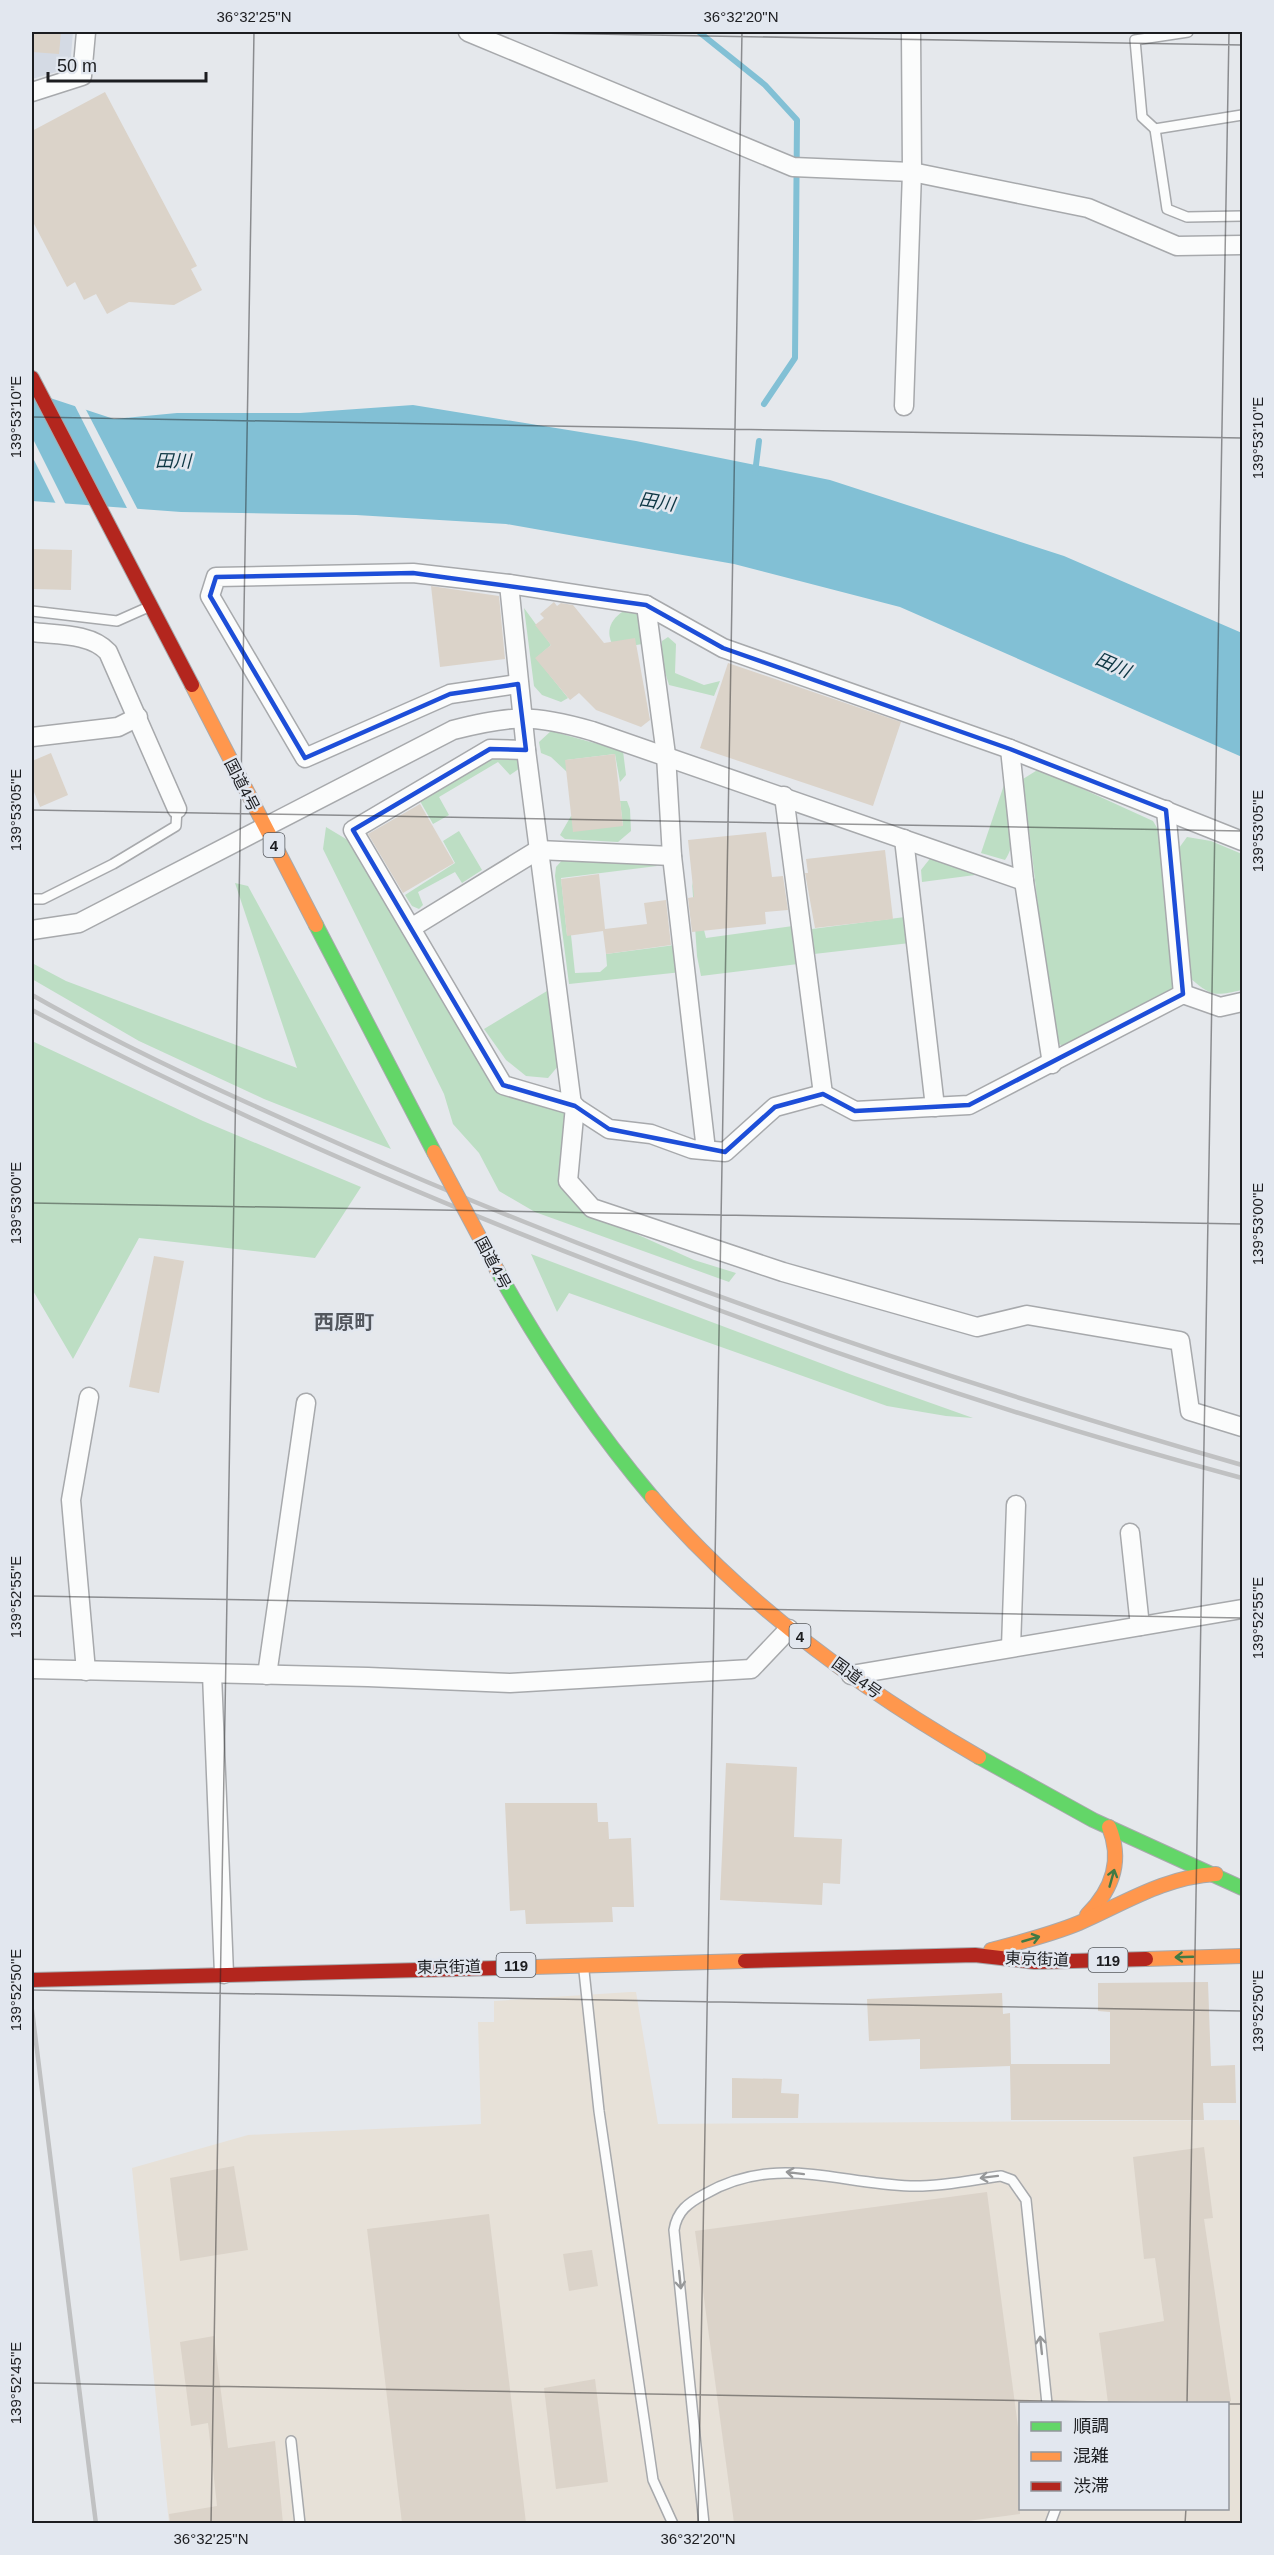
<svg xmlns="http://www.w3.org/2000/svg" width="1274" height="2555" viewBox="0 0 1274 2555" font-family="Helvetica,'Noto Sans JP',sans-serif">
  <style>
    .built { fill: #d4dae4 }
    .industrial { fill: #e7e1d8; fill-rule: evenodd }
    .green { fill: #bddec4 }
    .water { fill: #82c0d5 }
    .pier { fill: #e5e8ec }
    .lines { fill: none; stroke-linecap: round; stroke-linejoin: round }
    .stream { stroke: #82c0d5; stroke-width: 6 }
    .building { fill: #dbd3c9 }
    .lane-casing { stroke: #a7a9ac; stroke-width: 12 }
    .street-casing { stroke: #a7a9ac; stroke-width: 21 }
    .fast-casing { stroke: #a7a9ac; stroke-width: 16 }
    .slow-casing { stroke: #a7a9ac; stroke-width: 16 }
    .jam-casing { stroke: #a7a9ac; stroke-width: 16 }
    .lane { stroke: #fbfcfc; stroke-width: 9 }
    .street { stroke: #fbfcfc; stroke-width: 18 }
    .fast { stroke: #63d668; stroke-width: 14 }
    .slow { stroke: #ff974d; stroke-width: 14 }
    .jam { stroke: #b3261e; stroke-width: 14 }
    .rail { stroke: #c0c1c2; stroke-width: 4.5 }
    .slow-bridge-casing { stroke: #a7a9ac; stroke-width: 16; stroke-linecap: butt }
    .slow-bridge { stroke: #ff974d; stroke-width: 14 }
    .oneway { stroke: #407a44 }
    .oneway2 { stroke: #979899 }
    .marked { fill: none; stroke: #1d4ed8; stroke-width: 4.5; stroke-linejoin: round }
    .ticks { fill: none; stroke: #1c1d20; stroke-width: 1.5; stroke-opacity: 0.45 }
    .labels { text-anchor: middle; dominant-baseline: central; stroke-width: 5; stroke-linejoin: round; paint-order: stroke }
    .shield { fill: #e2e7ef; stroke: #575a5e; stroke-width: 1.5 }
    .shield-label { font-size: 15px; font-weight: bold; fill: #1c1d20 }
    .street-label { font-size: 16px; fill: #1c1d20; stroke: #e2e7ef }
    .water-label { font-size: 18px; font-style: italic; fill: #0d3643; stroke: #e2e7ef }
    .quarter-label { font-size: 20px; font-weight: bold; fill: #53575e; stroke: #e2e7ef }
    .neatline { fill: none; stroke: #1c1d20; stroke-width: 2 }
    .ticks-label { font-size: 15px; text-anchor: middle; fill: #1c1d20 }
  </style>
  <rect width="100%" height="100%" fill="#e5e8ec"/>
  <path class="built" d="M32,32H73L70,68L32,79Z"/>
  <path class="industrial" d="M630,1992H636L658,2124L1239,2120L1242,2142V2523H169L132,2168L248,2135L481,2124L478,2022H494V2001ZM1020,2404H1228V2508H1020Z"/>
  <g class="green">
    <path d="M524,608L551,645L536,658L568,698L561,702L542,695L534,686Z"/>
    <path d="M629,608L637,611L642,644L615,649C603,631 611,617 629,608Z"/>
    <path d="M668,637L676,644L675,673L704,685L720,681L714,696L669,685L662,662V641Z"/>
    <path d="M551,731L623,751L626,775L620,782L615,754L566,760L567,772L551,757L541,753L539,742Z"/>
    <path d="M509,753L522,762L523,766L510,775L498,762L439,797L449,815L433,824L420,801L372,829L371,825L478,761Z"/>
    <path d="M1039,769L1153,821L1160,833L1175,980L1171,990L1066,1048L1054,1041L1023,779Z"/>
    <path d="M1005,782C1009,807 1020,839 1005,860L981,853Z"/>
    <path d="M620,801H627L630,809L631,831L618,842L565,839L560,835L571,816L623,826Z"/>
    <path d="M326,827L351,842L502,1093L566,1112L583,1210L694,1260L736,1273L729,1282L535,1212L499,1191L479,1153L453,1124L444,1094L323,849Z"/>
    <path d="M459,831L482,870L462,883L455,872L418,892L423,905L419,909L412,906L405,895L455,863L443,841Z"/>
    <path d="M1187,837L1211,841L1242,854V990C1215,996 1212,997 1190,978L1179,848Z"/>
    <path d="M932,856L970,869L975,875L922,882L921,870Z"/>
    <path d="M565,857L653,862L657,866L561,878L567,935H571L575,973L600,972L607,966L606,954L675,945L682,972L569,984L555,876L556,867Z"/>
    <path d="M692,882L706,938L793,926L798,964L701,976L697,956Z"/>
    <path d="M235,883L248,886L391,1149L264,1099L139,1041L32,979V963L66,981L297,1068Z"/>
    <path d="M905,917L910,943L814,954L812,929Z"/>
    <path d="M547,991L559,1065L548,1078L526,1076L506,1060L484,1029Z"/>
    <path d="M32,1041L203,1121L361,1187L315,1258L139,1238L73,1359L32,1289Z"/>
    <path d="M531,1254L852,1375L973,1418L946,1416L887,1406L569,1293L557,1312Z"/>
  </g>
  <path class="water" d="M32,392L114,419L177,413H300L413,405L636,441L830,480L1064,556L1242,633V757L900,607L734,564L506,524L356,515L181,512L32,501Z"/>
  <g class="pier">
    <path d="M73,402L84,406L139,512H129Z"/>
    <path d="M32,437L67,507L57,506L32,456Z"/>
  </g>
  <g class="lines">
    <g class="stream">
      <path d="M699,32L765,85L797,120L795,358L764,404"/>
      <path d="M755,473L759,441"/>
    </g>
  </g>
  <g class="building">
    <path d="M32,32H61L59,54L32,52Z"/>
    <path d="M105,92L197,266L191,269L202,290L174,305L129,302L107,314L96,294L84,300L75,282L67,287L32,220V131Z"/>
    <path d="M32,549L72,550L71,590L34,589Z"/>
    <path d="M431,586L499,596L505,659L440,667Z"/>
    <path d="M554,602L557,606L561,603L573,605L604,643L635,638L650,720L641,727L596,710L579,693L570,700L535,658L551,645L535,625L544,618L540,614Z"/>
    <path d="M728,663L901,722L873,806L700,748Z"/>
    <path d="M51,753L68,795L40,807L32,787V761Z"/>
    <path d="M615,754L623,826L573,832L565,760Z"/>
    <path d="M420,804L454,863L403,893L368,834Z"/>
    <path d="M766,832L772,877L783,876L788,910L765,912L766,924L692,932L688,898L694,897L688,840Z"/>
    <path d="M885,850L893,919L815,928L805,873H808L806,859Z"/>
    <path d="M599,874L605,929L647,924L644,903L666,900L671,945L606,954L603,931L567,936L561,879Z"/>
    <path d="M154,1256L184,1261L159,1393L129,1387Z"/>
    <path d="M726,1763L797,1767L794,1837L842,1839L840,1884L823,1883L822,1905L720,1900Z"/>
    <path d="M505,1803H597L598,1822H608L609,1839L631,1838L634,1907H612L613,1922L526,1924L525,1910L510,1911Z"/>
    <path d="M1208,1982L1211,2066L1235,2065L1236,2103H1203L1204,2120H1011L1010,2066L920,2069V2039L869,2041L867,1999L1002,1993L1003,2014L1010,2013L1011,2064H1110V2012L1098,2011V1983Z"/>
    <path d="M732,2078L782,2079L781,2093L799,2094L798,2118H732Z"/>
    <path d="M1204,2147L1213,2218L1204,2219L1231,2401L1222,2403H1108L1099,2333L1164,2321L1155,2258L1144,2259L1133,2157Z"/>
    <path d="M234,2166L248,2250L180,2261L170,2178Z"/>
    <path d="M987,2192L1020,2442V2514L953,2523H734L695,2231Z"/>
    <path d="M489,2214L526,2523H402L367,2229Z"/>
    <path d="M592,2250L598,2286L569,2291L563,2254Z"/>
    <path d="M214,2336L228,2448L275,2441L283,2523H170L169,2514L217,2506L208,2423L191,2426L180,2342Z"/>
    <path d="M595,2379L608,2482L556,2489L544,2388Z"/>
  </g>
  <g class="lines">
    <defs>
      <g id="lane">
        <path d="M1188,32L1135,40L1142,117L1155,129L1242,115"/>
        <path d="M1155,129L1167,209L1187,217L1242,216"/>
        <path d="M32,611L117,621L144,609"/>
        <path d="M32,899H43L113,864L176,826L177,809"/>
        <path d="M584,1971L599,2111L653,2480L673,2524"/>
        <path d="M291,2441L300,2524"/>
        <path d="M704,2524L674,2230C677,2211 688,2203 705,2194C775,2154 835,2183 910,2186C940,2187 972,2180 1001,2176L1012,2180L1026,2200L1047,2404"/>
        <path d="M1050,2524L1056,2508"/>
      </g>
      <g id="street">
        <path d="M468,32L793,167L912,172L1088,208L1177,246L1242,245"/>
        <path d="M32,92L82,76L86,32"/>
        <path d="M904,406L912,172L911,32"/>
        <path d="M509,584L526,750L572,1105L609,1129L651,1134L692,1149L725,1152L775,1107L823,1094L855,1111L969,1105L1183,994L1220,1007L1242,1002"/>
        <path d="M32,632C56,635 91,633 108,652L177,809"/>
        <path d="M518,684L450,694L305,758L210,596L216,577L413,573L509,584L646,605"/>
        <path d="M32,737L118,727L138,717"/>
        <path d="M1010,749L1024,881L1052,1064"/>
        <path d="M526,750L490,749L353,830L503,1085L575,1106L568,1181L592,1208L783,1272L977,1327L1027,1315L1180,1341L1190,1411L1242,1427"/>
        <path d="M784,796L823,1094"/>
        <path d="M1166,810L1183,994"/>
        <path d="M904,839L935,1107"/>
        <path d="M411,928L538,850L672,856"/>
        <path d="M32,930L79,923L453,730C512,715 533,714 592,731L1024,881"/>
        <path d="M706,1150L672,856L666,755L646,605L723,648L1010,749L1242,841"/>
        <path d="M1130,1533L1140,1626"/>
        <path d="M1011,1647L1016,1505"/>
        <path d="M32,1669L368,1677L510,1683L751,1669L789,1629"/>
        <path d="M86,1671L71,1500L89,1397"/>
        <path d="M212,1674L224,1974"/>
        <path d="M267,1675L306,1403"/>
        <path d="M851,1675L1242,1609"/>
      </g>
      <g id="fast">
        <path d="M316,925L434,1152"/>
        <path d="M497,1270C542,1351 592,1426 652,1497"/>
        <path d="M979,1757L1093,1820L1242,1888"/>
      </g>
      <g id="slow">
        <path d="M192,685L316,925"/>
        <path d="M652,1497C743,1603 859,1688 979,1757"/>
        <path d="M1087,1915C1112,1890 1123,1861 1109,1827"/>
        <path d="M991,1950C1021,1942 1050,1935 1079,1923C1125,1903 1164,1877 1216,1874"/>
        <path d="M1146,1959L1242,1956"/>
        <path d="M498,1968L745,1961"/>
      </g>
      <g id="jam">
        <path d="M32,378L192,685"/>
        <path d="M745,1961L975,1955L1035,1962L1146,1959"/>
        <path d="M32,1980L498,1968"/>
      </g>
    </defs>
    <use href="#lane" class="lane-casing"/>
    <use href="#street" class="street-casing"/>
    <use href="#fast" class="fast-casing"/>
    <use href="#slow" class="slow-casing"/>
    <use href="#jam" class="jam-casing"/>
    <use href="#lane" class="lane"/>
    <use href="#street" class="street"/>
    <use href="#fast" class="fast"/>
    <use href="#slow" class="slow"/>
    <use href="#jam" class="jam"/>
    <g class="rail">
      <path d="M32,995C132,1052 238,1099 344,1146C635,1275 936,1377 1242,1465"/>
      <path d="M32,1010C231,1116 441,1205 652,1285C846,1359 1043,1425 1242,1478"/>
      <path d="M32,2010L96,2524"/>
    </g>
    <defs>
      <path id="slow-bridge" d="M434,1152L497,1270"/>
    </defs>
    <use href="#slow-bridge" class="slow-bridge-casing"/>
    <use href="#slow-bridge" class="slow-bridge"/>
  </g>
  <defs><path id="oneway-shaft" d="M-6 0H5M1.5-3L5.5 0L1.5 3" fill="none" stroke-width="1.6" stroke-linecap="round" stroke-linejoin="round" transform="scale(1.5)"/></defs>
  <g class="oneway">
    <use href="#oneway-shaft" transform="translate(1112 1878) rotate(-74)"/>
    <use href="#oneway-shaft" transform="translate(1031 1939) rotate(-16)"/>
    <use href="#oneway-shaft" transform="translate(1184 1957) rotate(178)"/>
  </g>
  <g class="oneway2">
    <use href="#oneway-shaft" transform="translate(795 2173) rotate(-173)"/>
    <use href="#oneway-shaft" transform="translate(989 2177) rotate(173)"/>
    <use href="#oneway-shaft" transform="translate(680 2280) rotate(84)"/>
    <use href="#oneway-shaft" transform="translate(1041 2345) rotate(-96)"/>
  </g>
  <path class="marked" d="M413,573L646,605L723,648L1010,749L1166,810L1183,994L969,1105L855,1111L823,1094L775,1107L725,1152L609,1129L575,1106L503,1085L353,830L490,749L526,750L518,684L450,694L305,758L210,596L216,577Z"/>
  <path class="ticks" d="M474,32L1242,45M32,417L1242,438M32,810L1242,831M32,1203L1242,1224M32,1596L1242,1618M32,1990L1242,2011M32,2383L1215,2404M1187,2404L1229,32M1228,2404H1242M211,2524L254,32M698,2524L742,32M1185,2524L1186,2508"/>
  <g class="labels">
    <g class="shield">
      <rect x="263.5" y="833" width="21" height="24" rx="4.5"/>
      <rect x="789.5" y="1624" width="21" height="24" rx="4.5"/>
      <rect x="1088.5" y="1948" width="39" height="24" rx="4.5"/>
      <rect x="496.5" y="1953" width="39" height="24" rx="4.5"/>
    </g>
    <g class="shield-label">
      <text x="274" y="845">4</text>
      <text x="800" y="1636">4</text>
      <text x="1108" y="1960">119</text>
      <text x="516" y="1965">119</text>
    </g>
    <g class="street-label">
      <text transform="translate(242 785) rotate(63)">国道4号</text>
      <text transform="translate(493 1263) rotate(62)">国道4号</text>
      <text transform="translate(857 1678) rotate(36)">国道4号</text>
      <text transform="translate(1037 1959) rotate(2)">東京街道</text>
      <text transform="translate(449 1967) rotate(-1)">東京街道</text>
    </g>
    <g class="water-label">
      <text transform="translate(173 461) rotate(1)">田川</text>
      <text transform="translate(657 502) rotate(9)">田川</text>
      <text transform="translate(1113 665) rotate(24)">田川</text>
    </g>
    <g class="quarter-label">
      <text x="344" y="1322">西原町</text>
    </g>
  </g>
  <rect width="1274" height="2555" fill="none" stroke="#e2e7ef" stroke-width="66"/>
  <rect x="1019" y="2402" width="210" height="108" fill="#e2e7ef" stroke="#93969c" stroke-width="1.5"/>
  <rect x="1031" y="2422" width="30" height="9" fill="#63d668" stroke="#93969c" stroke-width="1.5"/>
  <text x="1073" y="2432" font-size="18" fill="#1c1d20">順調</text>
  <rect x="1031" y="2452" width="30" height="9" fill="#ff974d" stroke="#93969c" stroke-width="1.5"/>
  <text x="1073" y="2462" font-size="18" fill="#1c1d20">混雑</text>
  <rect x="1031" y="2482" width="30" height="9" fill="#b3261e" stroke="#93969c" stroke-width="1.5"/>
  <text x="1073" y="2492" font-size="18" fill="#1c1d20">渋滞</text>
  <path d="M48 72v9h158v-9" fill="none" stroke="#1c1d20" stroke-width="3"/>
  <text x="57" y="72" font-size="18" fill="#1c1d20" stroke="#e2e7ef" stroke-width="4.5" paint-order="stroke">50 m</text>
  <rect x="33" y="33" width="1208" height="2489" class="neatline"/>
  <g class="ticks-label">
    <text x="254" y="22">36°32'25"N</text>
    <text x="741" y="22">36°32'20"N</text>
    <text transform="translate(16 417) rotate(-90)" y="5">139°53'10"E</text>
    <text transform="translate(1258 438) rotate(-90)" y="5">139°53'10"E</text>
    <text transform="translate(16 810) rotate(-90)" y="5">139°53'05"E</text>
    <text transform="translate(1258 831) rotate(-90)" y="5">139°53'05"E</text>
    <text transform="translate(16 1203) rotate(-90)" y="5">139°53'00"E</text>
    <text transform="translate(1258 1224) rotate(-90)" y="5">139°53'00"E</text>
    <text transform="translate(16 1597) rotate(-90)" y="5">139°52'55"E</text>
    <text transform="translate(1258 1618) rotate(-90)" y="5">139°52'55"E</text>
    <text transform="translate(16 1990) rotate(-90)" y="5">139°52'50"E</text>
    <text transform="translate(1258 2011) rotate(-90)" y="5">139°52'50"E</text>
    <text transform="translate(16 2383) rotate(-90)" y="5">139°52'45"E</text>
    <text x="211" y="2544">36°32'25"N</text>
    <text x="698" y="2544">36°32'20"N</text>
  </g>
</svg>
